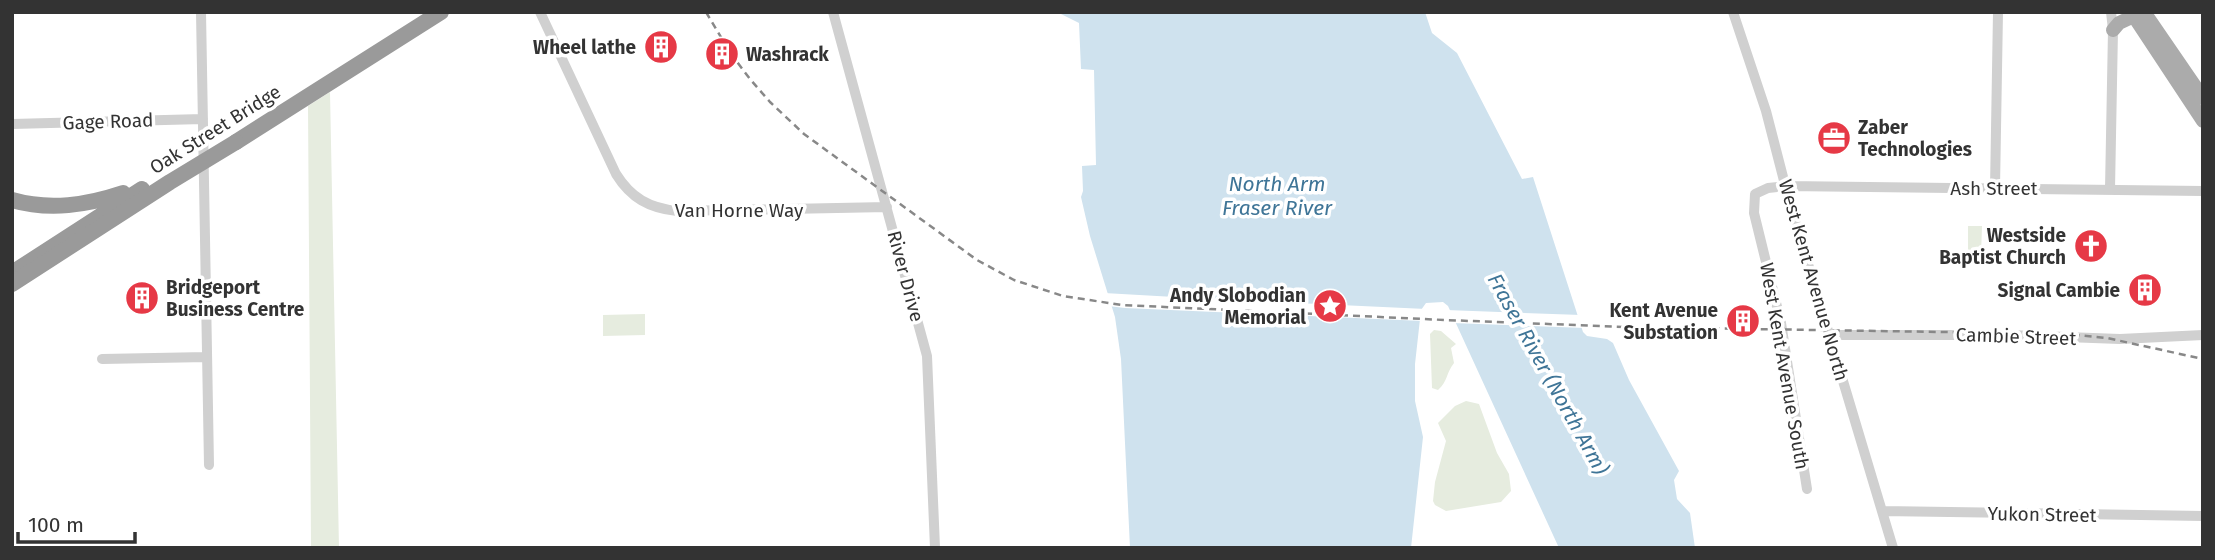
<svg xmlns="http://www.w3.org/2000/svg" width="2215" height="560" font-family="'Fira Sans',sans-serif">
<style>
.green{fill:#e6ecdf}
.water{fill:#cfe2ee}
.pier{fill:#fff}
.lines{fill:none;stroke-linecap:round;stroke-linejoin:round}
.minor{stroke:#d0d0d0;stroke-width:10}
.major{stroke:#ababab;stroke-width:14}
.highway{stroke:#9a9a9a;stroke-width:16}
.rail{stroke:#888;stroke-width:2.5;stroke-dasharray:7 5;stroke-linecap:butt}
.highway-bridge{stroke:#9a9a9a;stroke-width:16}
.labels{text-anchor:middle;stroke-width:7;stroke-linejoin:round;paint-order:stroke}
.poi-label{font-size:19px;font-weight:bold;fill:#333;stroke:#fff;text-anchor:end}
.street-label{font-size:19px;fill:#333;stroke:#fff}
.water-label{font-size:21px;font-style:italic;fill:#3f7597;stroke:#fff}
</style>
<rect width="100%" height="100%" fill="#fff"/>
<path class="green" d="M330,92L339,548H311L308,106Z
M1968,226H1982L1981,255L1968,254Z
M645,314V335L603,336V315Z
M1434,330L1441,331L1456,344L1451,348L1454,363C1446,373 1448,381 1438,390L1432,388L1430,334Z
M1466,401L1479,404L1497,453L1509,474L1511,491L1501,502L1446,511L1435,505L1433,501L1435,482L1446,441L1438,423L1455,406Z"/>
<path class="water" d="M1057,12H1425L1432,33L1457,53L1522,179L1533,177L1583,332L1587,336L1607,339L1613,343L1629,380L1679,471L1674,480L1677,499L1690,513L1695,548H1559L1448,306L1443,302L1426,303L1421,310L1415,364V401L1423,437L1411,548H1130L1121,359L1115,317L1090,236L1081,197L1083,191L1082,166L1096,165L1094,70L1081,69L1079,23Z"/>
<path class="pier" d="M1104,293L1210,299L1426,309L1423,321L1125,308L1108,306Z
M1446,310L1581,315L1585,328L1452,323Z"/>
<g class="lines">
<path class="minor" d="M201,12L209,465
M540,12L616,174C631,198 649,208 677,211L887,207
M833,12L927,356L935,548
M1733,12L1766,111L1790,204L1893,548
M12,124L203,119
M1995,188L1998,12
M2110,189L2113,30L2111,12
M1828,335H2008L2120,339L2203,335
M102,359L207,357
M1807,489L1781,323L1754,213L1755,194L1768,188L1786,186L2203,191
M1882,511L2203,516"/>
<path class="major" d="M2131,12L2203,121
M2144,12L2203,98
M2113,30L2119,23L2134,16"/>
<path class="highway" d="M236,142L441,12
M12,200C50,211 87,205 123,193
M12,273L142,189"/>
<path class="rail" d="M706,12L731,54L750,79L770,102L804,134L977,260L1014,280L1063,296L1122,305L1445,320L1626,327L2068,334L2107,338L2203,359"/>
<path class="highway-bridge" d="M12,284L170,182L236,142"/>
</g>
<defs>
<g id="building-disc" transform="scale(1.75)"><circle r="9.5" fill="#e63946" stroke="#fff"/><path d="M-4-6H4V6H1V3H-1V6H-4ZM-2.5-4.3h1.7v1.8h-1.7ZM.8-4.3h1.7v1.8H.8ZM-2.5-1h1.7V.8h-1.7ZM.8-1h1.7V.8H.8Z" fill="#fff"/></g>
<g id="office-disc" transform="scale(1.75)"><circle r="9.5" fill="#e63946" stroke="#fff"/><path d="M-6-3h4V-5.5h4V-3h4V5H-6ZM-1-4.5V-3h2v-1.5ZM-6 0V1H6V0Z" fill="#fff"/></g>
<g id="church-disc" transform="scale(1.75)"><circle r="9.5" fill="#e63946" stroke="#fff"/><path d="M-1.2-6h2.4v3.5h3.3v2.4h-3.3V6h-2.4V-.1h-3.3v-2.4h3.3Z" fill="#fff"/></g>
<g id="sight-disc" transform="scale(1.75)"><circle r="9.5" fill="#e63946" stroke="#fff"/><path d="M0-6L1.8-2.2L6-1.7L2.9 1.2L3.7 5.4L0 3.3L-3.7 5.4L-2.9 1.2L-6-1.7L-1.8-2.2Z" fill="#fff"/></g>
</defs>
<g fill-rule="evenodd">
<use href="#building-disc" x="661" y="47"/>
<use href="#building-disc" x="722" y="54"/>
<use href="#office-disc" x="1834" y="138"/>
<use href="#church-disc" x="2091" y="246"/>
<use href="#building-disc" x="2145" y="290"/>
<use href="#building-disc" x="142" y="298"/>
<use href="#sight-disc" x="1330" y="306"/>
<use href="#building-disc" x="1743" y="321"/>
</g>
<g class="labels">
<g class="poi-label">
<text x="636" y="54">Wheel lathe</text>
<text x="746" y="61" text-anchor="start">Washrack</text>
<text x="1858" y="134" text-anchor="start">Zaber<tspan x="1858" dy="22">Technologies</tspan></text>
<text x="2066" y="242">Westside<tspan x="2066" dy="22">Baptist Church</tspan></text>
<text x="166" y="294" text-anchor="start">Bridgeport<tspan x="166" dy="22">Business Centre</tspan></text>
<text x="2120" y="297">Signal Cambie</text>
<text x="1306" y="302">Andy Slobodian<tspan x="1306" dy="22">Memorial</tspan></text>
<text x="1718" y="317">Kent Avenue<tspan x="1718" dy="22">Substation</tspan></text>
</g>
<g class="street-label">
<text transform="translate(108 121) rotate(-2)" y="7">Gage Road</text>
<text transform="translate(215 129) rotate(-32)" y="7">Oak Street Bridge</text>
<text x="1994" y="195">Ash Street</text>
<text x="739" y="217">Van Horne Way</text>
<text transform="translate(906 276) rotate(75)" y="7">River Drive</text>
<text transform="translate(1814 280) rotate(74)" y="7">West Kent Avenue North</text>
<text transform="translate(2016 336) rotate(2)" y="7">Cambie Street</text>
<text transform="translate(1785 366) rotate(80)" y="7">West Kent Avenue South</text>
<text transform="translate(2042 514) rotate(1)" y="7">Yukon Street</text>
</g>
<g class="water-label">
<text x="1277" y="191">North Arm<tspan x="1277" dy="24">Fraser River</tspan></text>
<text transform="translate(1548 374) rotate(61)" y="7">Fraser River (North Arm)</text>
</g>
</g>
<rect width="2215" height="560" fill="none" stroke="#333333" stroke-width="28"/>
<path d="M18 532v10h117v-10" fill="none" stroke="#333333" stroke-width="3.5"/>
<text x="28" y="532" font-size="21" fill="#333333" stroke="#ffffff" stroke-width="5" paint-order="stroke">100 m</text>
</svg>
